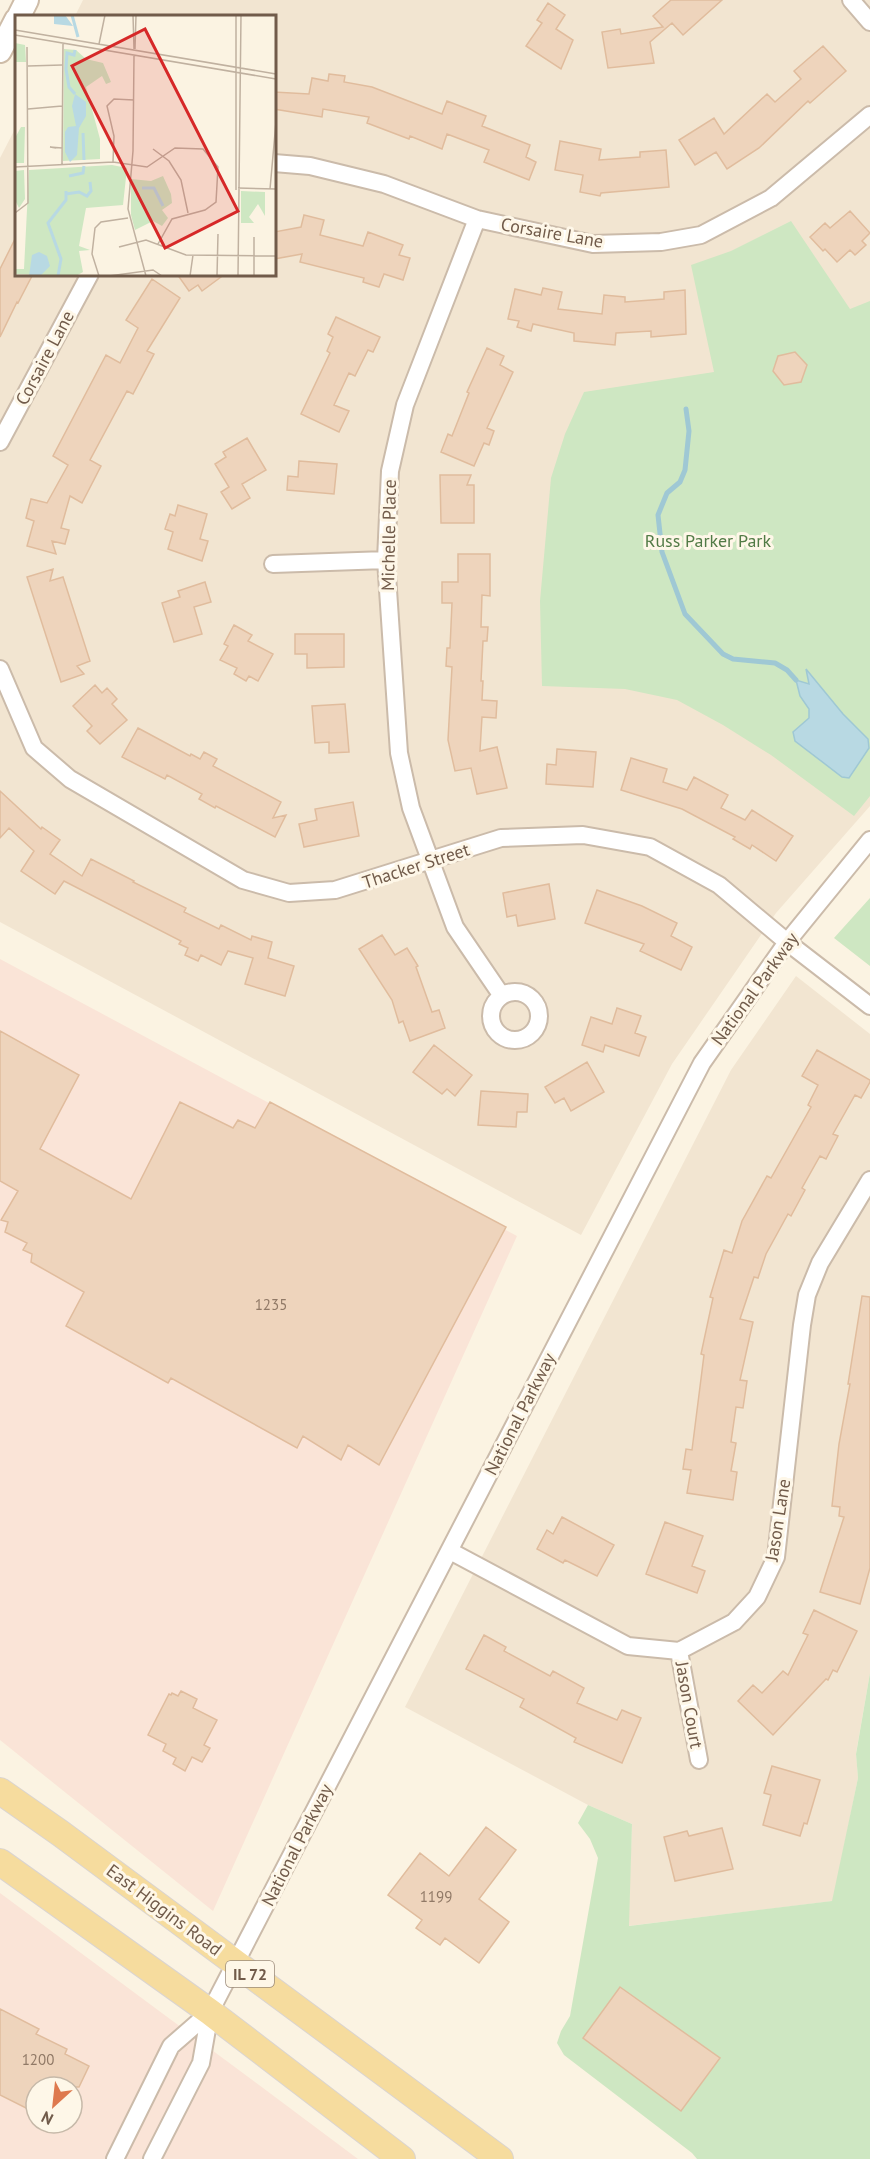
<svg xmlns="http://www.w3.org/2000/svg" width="870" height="2159" font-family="'PT Sans',sans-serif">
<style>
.residential{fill:#f2e5d1}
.commercial{fill:#fae4d7;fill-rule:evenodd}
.green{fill:#cee7c2}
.water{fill:#b8d9e3;stroke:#9fc8d4;stroke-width:1.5}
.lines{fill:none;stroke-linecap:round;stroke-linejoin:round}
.stream{stroke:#9fc8d4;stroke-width:5}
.building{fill:#eed4bc;stroke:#e0bc9d;stroke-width:1.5}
.street-casing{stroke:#cbbbaa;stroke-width:20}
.secondary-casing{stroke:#cebca8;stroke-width:26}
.primary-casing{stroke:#dad4d0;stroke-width:28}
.street{stroke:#fff;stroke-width:16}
.secondary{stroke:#fff;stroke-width:22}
.primary{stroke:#f6dc9e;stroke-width:26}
.labels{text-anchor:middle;stroke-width:6;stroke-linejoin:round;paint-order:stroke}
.number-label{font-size:15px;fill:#907966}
.shield{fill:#fef7e8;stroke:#9b8a79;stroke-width:1.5}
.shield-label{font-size:16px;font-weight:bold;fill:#715b4a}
.street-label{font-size:18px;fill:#715b4a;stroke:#fef7e8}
.park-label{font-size:18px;fill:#527b46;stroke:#fef7e8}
.inset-river{fill:none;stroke:#b8d9e3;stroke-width:3}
.inset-road{fill:none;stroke:#c0b1a0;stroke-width:1.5}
.view{fill:#d62828;fill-opacity:0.15;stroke:#d62828;stroke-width:3}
.inset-edge{fill:none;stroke:#715b4a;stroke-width:3}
</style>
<rect width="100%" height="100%" fill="#fbf3e2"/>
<path class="residential" d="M83,0H870V806L776,913L672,1064L581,1235L0,922V158L16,127V274H274V16H75Z
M796,976L870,1034V1673L856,1753L858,1778L833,1901L628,1926L632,1824L588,1805L405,1707L731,1070Z"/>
<path class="commercial" d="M0,959L517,1236L213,1911L0,1740Z
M0,1893L255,2082L358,2159H0ZM36,2087H72V2123H36Z"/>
<path class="green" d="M791,221L850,309L870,301V796L854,816L771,755L723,725L677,700L625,689L542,686L540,601L551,478L565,434L584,392L714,372L691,265L731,251Z
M870,898V966L834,938Z
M870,1673V2159H697L692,2153L564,2055L557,2043L561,2031L570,2016L598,1858L590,1839L578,1823L588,1805L632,1824L629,1926L832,1901L858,1778L856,1754Z"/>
<path class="water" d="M806,669L843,714L868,739L869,748L849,778L842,777L795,741L793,732L809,718V709L800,696L796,680L809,684Z"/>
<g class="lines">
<path class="stream" d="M686,409L689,431L685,470L680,482L667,493L658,515L662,552L685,614L723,654L733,659L775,663L787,670L796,680"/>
</g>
<path class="building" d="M671,0H722L683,35L672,23L650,42L654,63L608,68L602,32L620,29L621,34L663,27L653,16Z
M548,3L565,15L556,29L573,40L561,69L526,46L542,23L537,20Z
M823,46L846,71L810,103L808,101L759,148L727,169L716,152L695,165L679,140L714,118L724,134L767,94L775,102L801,79L794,71Z
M329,74L345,76L344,82L372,87L442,114L447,101L486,116L482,126L530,145L526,157L536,162L529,180L484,162L489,150L447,134L442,149L410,136L409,139L367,123L369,117L323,109L322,117L274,109V92L309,94L312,78L328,81Z
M560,141L601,149L599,160L640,157V152L666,150L669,187L601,193L600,196L580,192L583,175L555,170Z
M850,211L870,233L862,241L866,245L855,255L850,250L837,262L825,249L823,251L810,237L825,223L830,228Z
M304,215L324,220L320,235L363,246L368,232L403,245L399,255L410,258L403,280L384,274L379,287L363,282L364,278L300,262L302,254L274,259V232L301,227Z
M16,237V274H33L18,303L17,302L0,337V269Z
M177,274H225L202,291L198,285L189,291Z
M152,279L180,298L147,351L154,354L133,394L127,391L90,460L101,466L82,503L70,496L61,528L69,530L65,544L52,541L56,554L27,546L34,521L26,518L31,499L47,503L68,465L53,456L106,355L120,363L138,328L126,320Z
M543,288L562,292L558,309L602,314L604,295L625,297V302L664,299V292L685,290L686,334L651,337V331L616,333L615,345L574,341V333L533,324L531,331L517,327L519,321L508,319L515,289L541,295Z
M336,317L380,337L373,352L368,350L355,376L349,373L334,405L349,411L339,432L301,414L330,353L327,351L333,337L328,334Z
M487,348L504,356L500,365L513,372L487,428L494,431L489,445L484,443L474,466L441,452L448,434L452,436L469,393L467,392Z
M795,352L807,365L801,382L784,385L773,371L778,356Z
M247,438L266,470L242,484L250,498L232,509L221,492L229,487L215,464L226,457L223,452Z
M299,461L337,464L334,494L287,490L288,476L298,477Z
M440,475H471L467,485H474V523H441Z
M178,505L207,514L200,539L208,541L202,561L168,549L173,532L165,529L170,514L175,516Z
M458,554H490V596L482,595L481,627H488L487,641H483L481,681H483L482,700L497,701L496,718L482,717L480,751L497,747L507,788L477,794L471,768L455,771L448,740L452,667L446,666L447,648H450L452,603H442V582H458Z
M53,569L50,581L63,577L90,661L77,666L84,674L61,682L27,577Z
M205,582L211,602L194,607L202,634L174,642L162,603L180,597L178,591Z
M234,625L252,635L248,641L273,654L258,681L249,676L246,681L234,674L237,668L220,660L228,646L224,644Z
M295,634H344V667L307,668V654H295Z
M95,685L102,693L107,688L117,699L112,704L127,720L100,744L87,731L92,726L73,706Z
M345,704L349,752L329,753V742L315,743L312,706Z
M138,728L190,756L191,754L200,759L204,752L217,759L213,766L281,802L273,818L286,815L275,837L216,806L215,808L199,799L202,794L167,775L165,779L122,757Z
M557,749L596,752L593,787L546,784L547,764L556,765Z
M631,758L667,769L663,782L687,790L694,777L728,795L721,808L745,820L752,810L793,836L776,861L752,845L750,849L733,839L735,837L682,809L621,790Z
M0,791L41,829L42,827L60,840L50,854L82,876L91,859L134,881L133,882L186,908L184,912L219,929L221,925L251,940L252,936L272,942L268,958L294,966L285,996L245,984L253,958L228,951L221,965L201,955L198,961L185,955L188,948L179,944L181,941L64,881L55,894L21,871L34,851L9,828L0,838Z
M353,802L359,836L304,847L299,824L317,820L315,809Z
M549,884L555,919L518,926L516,915L507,917L503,893Z
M597,890L642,906L677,923L671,936L692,947L681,970L640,951L644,944L585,923Z
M382,935L395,955L407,948L418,966L416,967L432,1012L439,1010L445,1028L410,1041L403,1021L399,1023L392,1000L359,949Z
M617,1008L641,1016L635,1033L646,1037L639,1056L605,1045L603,1052L582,1045L591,1017L612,1024Z
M0,1031L79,1075L40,1149L131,1199L180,1102L233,1128L238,1120L255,1128L270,1102L506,1227L379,1465L348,1445L341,1460L303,1436L297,1448L171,1378L168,1383L66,1326L84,1292L31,1262L32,1254L23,1250L27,1243L5,1232L8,1222L1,1220L18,1191L0,1181Z
M434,1045L472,1075L455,1096L447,1089L442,1094L413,1072Z
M817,1050L870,1080V1082L861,1098L855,1095L833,1134L838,1136L826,1159L820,1156L802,1188L805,1190L791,1216L788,1214L766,1254L758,1278L754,1277L740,1319L753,1322L740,1380L747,1381L743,1408L736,1407L731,1442L736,1443L731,1471L737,1472L733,1500L687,1493L691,1470L683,1469L686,1449L692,1450L704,1355L701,1354L713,1298L710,1297L724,1250L732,1253L742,1221L767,1176L771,1178L811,1107L808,1105L818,1085L802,1076Z
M587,1062L604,1092L571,1111L564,1098L555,1103L545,1087Z
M481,1091L528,1094L527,1112H517L516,1127L478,1125Z
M862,1296L870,1297V1568L860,1604L820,1592L844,1517L839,1516L840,1507L832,1506L839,1444L850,1384H848Z
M562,1517L614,1545L597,1576L565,1560L563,1563L537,1549L547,1530L553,1534Z
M665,1522L703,1536L692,1566L705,1571L697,1593L646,1574Z
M814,1610L857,1631L837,1672L833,1670L828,1680L826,1679L773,1735L738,1701L753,1685L762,1693L783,1671L788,1675L808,1635L803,1633Z
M484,1635L506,1647L504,1651L550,1676L553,1671L584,1688L577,1703L617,1720L622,1710L641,1718L622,1763L574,1742L576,1738L520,1707L524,1699L466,1669Z
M181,1691L197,1699L193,1708L217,1720L204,1745L210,1748L202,1762L192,1757L185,1771L173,1764L176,1758L163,1751L166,1744L148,1735L169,1694L171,1695L172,1693L178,1696Z
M772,1766L820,1780L807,1824L804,1823L800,1836L763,1825L771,1795L764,1793Z
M486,1827L516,1850L479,1899L509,1922L479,1963L445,1938L440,1945L416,1928L422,1920L388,1895L420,1853L449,1876Z
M722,1828L733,1869L675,1881L664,1837L687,1831L689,1836Z
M620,1987L720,2058L681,2111L583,2038Z
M0,2009L39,2029L36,2034L67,2049L65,2054L89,2066L79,2087H36V2113L0,2095Z"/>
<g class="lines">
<g class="street-casing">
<path id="street" d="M851,0L870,22
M274,163L310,166L384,184L477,219L593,244L661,242L701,235L771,198L870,115
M477,219L405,405L390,471L386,560L399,753L411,808L455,927L502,996
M0,442L90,274
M273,564L386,560
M0,669L34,748L70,779L243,880L289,893L335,890L501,838L583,835L650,847L719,885L787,942L870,1006
M491 1016a24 24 0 1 1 48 0a24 24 0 1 1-48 0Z
M450,1551L628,1646L679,1651L734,1622L757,1597L776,1557L802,1325L807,1295L820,1263L870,1180
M679,1651L699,1760
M115,2159L171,2046L210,2012
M152,2159L201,2063L210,2012L702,1063L787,942L870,840"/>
</g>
<g class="secondary-casing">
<path id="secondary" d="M19,16L27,0
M0,51L16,20"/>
</g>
<g class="primary-casing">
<path id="primary" d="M0,1791L60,1833L500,2159
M0,1862L210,2012L402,2159"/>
</g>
<use href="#street" class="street"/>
<use href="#secondary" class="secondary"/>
<use href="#primary" class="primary"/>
</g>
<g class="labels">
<g class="number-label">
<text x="271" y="1310">1235</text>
<text x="436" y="1902">1199</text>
<text x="38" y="2065">1200</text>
</g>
<rect class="shield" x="226" y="1961" width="48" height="26" rx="4.5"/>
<g class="shield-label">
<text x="250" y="1980">IL 72</text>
</g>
<g class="street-label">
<text transform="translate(552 233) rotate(10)" y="6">Corsaire Lane</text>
<text transform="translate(45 358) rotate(-62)" y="6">Corsaire Lane</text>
<text transform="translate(389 535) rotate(-89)" y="6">Michelle Place</text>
<text transform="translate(416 866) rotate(-18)" y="6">Thacker Street</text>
<text transform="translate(755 989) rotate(-54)" y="6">National Parkway</text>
<text transform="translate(520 1414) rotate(-63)" y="6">National Parkway</text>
<text transform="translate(778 1520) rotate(-81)" y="6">Jason Lane</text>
<text transform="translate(689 1705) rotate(80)" y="6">Jason Court</text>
<text transform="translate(297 1845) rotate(-63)" y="6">National Parkway</text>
<text transform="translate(164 1910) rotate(37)" y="6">East Higgins Road</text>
</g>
<g class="park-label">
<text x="708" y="547">Russ Parker Park</text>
</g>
</g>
<g transform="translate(15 15)">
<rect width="261" height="261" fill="#fbf3e2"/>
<path d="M0,28L10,30L11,47H0ZM49,34L61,35L71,44L88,48L96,67L91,69L87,61L71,72L85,124V144L48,146ZM6,112H10L9,148H0V123ZM97,150L112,153L108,190L71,193L64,231L75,235L64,236L68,257L61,261L0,259V254H9L14,155ZM9,155L10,184L4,193L0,185V156ZM148,161L156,179L157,188L147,195L153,203L147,211L138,206L120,215L116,200V164L136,166ZM226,176L250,177V201L243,189L234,202L239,208H226Z" fill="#cee7c2"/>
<path d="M39,0H50L58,11L39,9ZM60,79L71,87V101L64,113L62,140L55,147L50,137V117L53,112L61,111L57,91ZM24,237L32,241L35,251L25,261H14L17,240Z" fill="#b8d9e3"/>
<path class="inset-river" d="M57,0L63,22M60,35L59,40L52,38L51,54L54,72L60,79M68,118L69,145M54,161L68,158L69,151M127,173H139L148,191M51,179L64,177L72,181L76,176L75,167M43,261L46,244L33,208L51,185V176"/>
<path class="inset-road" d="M118,0L119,34M0,15L261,59M0,20L261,64M84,29L90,0M120,34L121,0M119,41L118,136L113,194L131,261M13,51L47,50M13,94L47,91M41,133L35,132L47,133M138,134L154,146L166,165L173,198M98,147L99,121L92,91L99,84L119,85M47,149L48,29M0,152L98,147L132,152L160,133L188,134L203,152L201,187L190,195L157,204L143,229M223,173L261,174M255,174L261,107M221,175V0M0,198L13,188L12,32M104,232L131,225L171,240L261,241M239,260V222M84,261L77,239L80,213L86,207L113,203M94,261L138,255L147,261M175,261L178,240M202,261L203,219M223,261L226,0"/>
<path class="view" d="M130,14L223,196L150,233L57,51Z"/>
<rect width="261" height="261" class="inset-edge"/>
</g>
<g transform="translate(54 2105) rotate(207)"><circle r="28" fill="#fef7e8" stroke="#c6b9a9" stroke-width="1.5"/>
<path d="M0-4.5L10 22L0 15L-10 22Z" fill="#de794e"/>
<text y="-9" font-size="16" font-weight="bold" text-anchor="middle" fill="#715b4a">N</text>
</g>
</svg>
